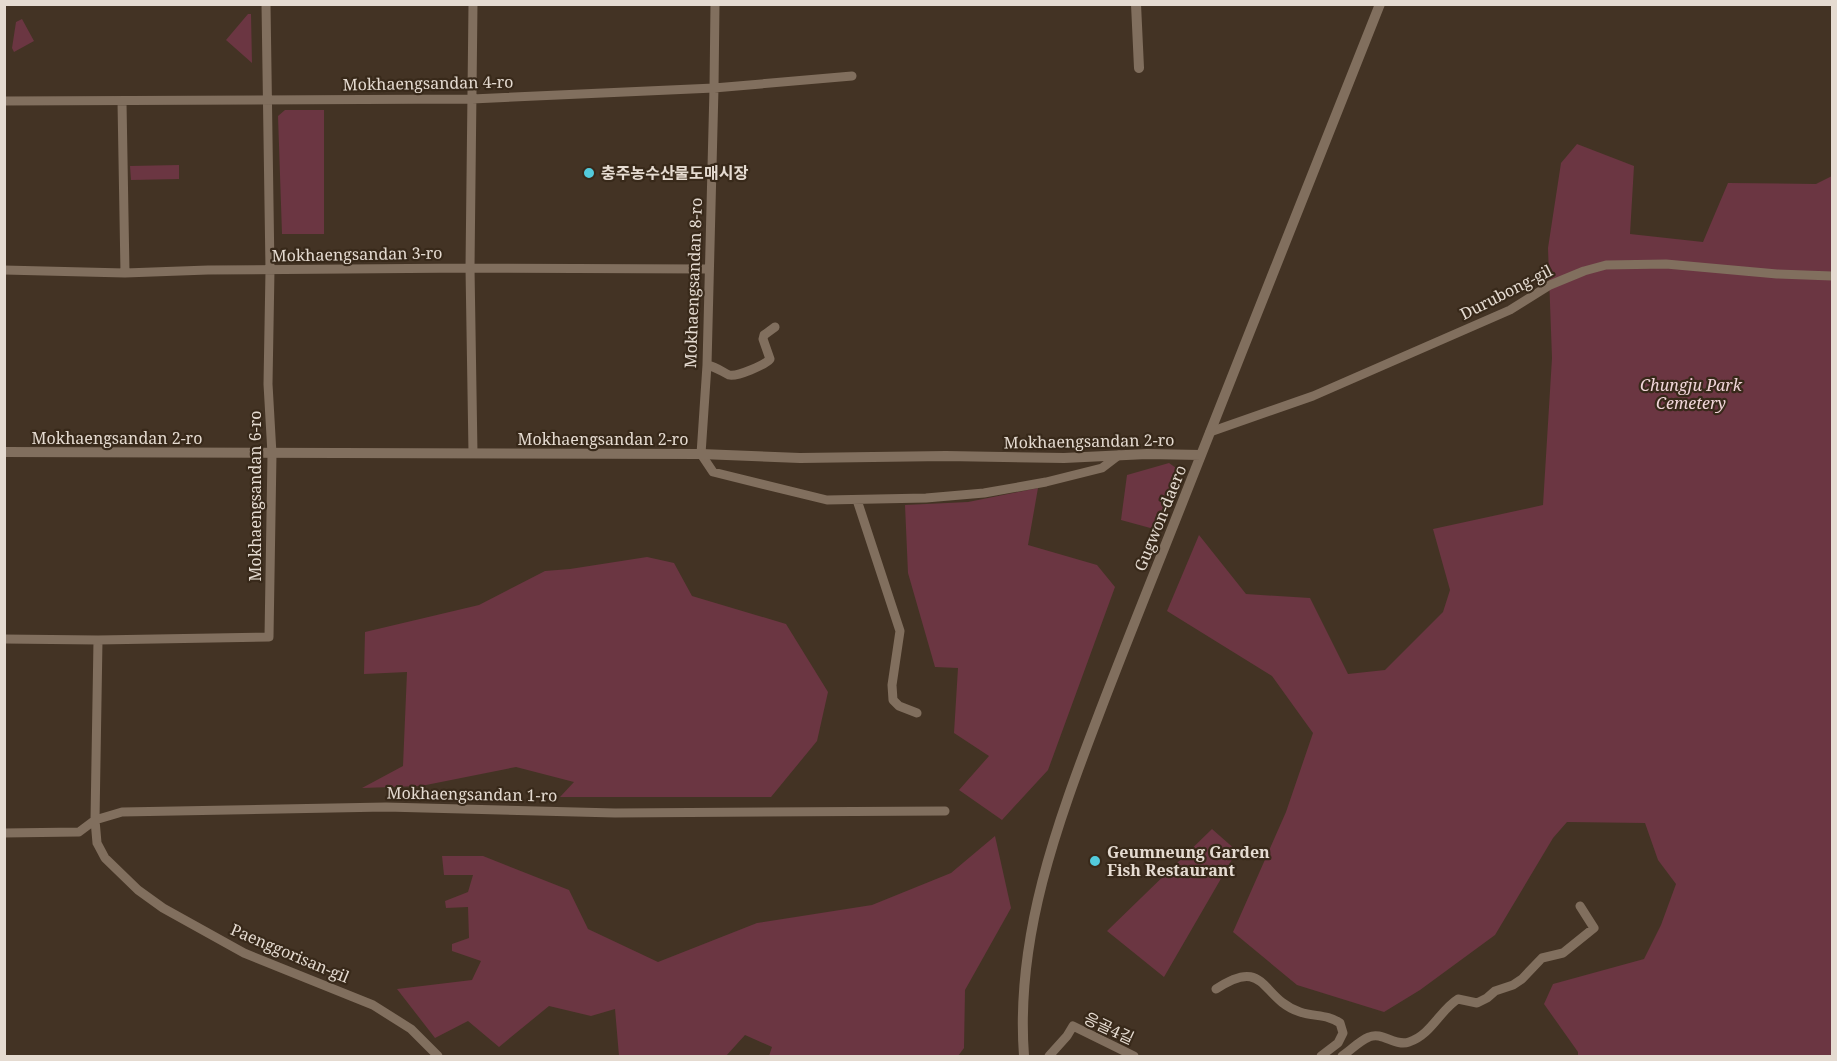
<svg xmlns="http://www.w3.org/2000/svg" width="1837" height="1061" font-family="'Noto Serif','Noto Sans KR',serif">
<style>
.green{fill:#6b3642}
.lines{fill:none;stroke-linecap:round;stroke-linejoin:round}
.minor{stroke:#816f5e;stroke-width:9}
.tertiary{stroke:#816f5e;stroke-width:10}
.poi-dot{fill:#53cbdc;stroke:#38291a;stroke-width:2}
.labels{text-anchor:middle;stroke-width:4.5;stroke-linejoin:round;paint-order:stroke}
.street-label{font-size:16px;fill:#e5dbd1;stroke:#38291a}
.poi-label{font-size:16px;font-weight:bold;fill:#e5dbd1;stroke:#38291a;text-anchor:start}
.park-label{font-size:16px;font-style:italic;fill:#f1d6da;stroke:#38291a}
</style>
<rect width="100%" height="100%" fill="#433324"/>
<path class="green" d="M248,14H251L252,63L226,40Z
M22,19L34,41L14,52L12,48L16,22Z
M285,110H324V234H282L278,116Z
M1577,144L1634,166L1630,234L1703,242L1728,183L1816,184L1832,176V1056H1578V1052L1544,1004L1553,984L1644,959L1661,925L1676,884L1658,860L1645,823L1567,822L1553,838L1495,935L1420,990L1384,1012L1297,985L1233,932L1286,812L1313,733L1272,676L1167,611L1199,535L1246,594L1310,598L1348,674L1385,670L1443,612L1450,590L1433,529L1543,505L1552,358L1548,248L1561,163Z
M179,165V179L131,180L130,166Z
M1169,463L1179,470L1154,529L1121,520L1127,475Z
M1038,488L1028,545L1097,565L1115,587L1048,770L1002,820L959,790L989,756L954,733L958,668L935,667L908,573L905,505L968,502Z
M647,557L674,563L692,596L786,624L828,692L817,741L771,797H560L574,782L516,767L421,786L362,788L403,766L407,672L364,674L365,632L479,605L545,571L570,569Z
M1212,829L1237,851L1164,977L1107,931Z
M995,836L1011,908L965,990L964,1048L958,1056H769L772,1047L745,1035L726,1056H619L615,1009L591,1016L549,1006L499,1047L468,1021L435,1038L397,989L472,980L481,961L452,951V944L469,938L468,907L446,908L445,901L468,892L473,875H444L442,856H483L569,890L588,929L658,962L757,923L872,905L951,873Z"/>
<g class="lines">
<path class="minor" d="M266,4L270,270L268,384L272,454L269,637L98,640L95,820L97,843L105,858L138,890L163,908L244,953L373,1005L411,1029L438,1056
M473,4L470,268L473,453
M715,4L714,88L707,365L701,454L713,472L827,500L926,498L984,493L1046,482L1102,468L1119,455
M4,101L472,99L714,88L852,76
M122,102L125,273
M4,270L125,273L208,270L470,268L709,269
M707,365C716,367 721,371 729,375C737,377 765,365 770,359L763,339L764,335L775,327
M1210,432L1313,396L1510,310L1550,285L1584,271L1606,265L1666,264L1777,274L1832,276
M857,500L900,631L892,685L893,700L899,706L917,713
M4,639L98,640
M4,833L79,832L95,820L122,812L386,807L615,813L945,811
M1216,989C1267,955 1260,999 1300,1012C1315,1017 1327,1014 1340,1023L1343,1033L1338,1043L1321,1056
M1049,1056L1067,1036L1073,1026L1134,1056
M1342,1056C1350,1051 1359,1041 1369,1037C1382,1031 1395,1047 1409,1042C1431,1035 1440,1010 1458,999L1477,1003L1487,998L1495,991L1513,985L1522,979L1542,958L1563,953L1594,928L1580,906"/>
<path class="tertiary" d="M1136,4L1139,68
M4,452L701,454L800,458L946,456L1064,458L1147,454L1201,455
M1024,1056C1015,937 1057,824 1099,714C1123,651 1148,589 1173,526C1242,352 1310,178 1380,4"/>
</g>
<g class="poi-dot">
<circle cx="589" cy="173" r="6"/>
<circle cx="1095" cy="861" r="6"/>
</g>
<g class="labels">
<g class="street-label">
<text transform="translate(428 83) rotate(-1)" y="6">Mokhaengsandan 4-ro</text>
<text transform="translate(357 254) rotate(-1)" y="6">Mokhaengsandan 3-ro</text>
<text transform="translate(693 283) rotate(-88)" y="6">Mokhaengsandan 8-ro</text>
<text transform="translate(1506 292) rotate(-27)" y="6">Durubong-gil</text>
<text x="117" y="444">Mokhaengsandan 2-ro</text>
<text x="603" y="445">Mokhaengsandan 2-ro</text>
<text transform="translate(1089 441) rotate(-1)" y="6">Mokhaengsandan 2-ro</text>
<text transform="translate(255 496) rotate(-90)" y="6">Mokhaengsandan 6-ro</text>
<text transform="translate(1160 518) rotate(-68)" y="6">Gugwon-daero</text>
<text transform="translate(472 794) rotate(1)" y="6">Mokhaengsandan 1-ro</text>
<text transform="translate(290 953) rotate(23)" y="6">Paenggorisan-gil</text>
<text transform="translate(1109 1028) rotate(25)" y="6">응골4길</text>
</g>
<g class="poi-label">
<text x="601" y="179">충주농수산물도매시장</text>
<text x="1107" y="858">Geumneung Garden<tspan x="1107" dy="18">Fish Restaurant</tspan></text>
</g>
<g class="park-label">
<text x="1691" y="391">Chungju Park<tspan x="1691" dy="18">Cemetery</tspan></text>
</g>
</g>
<rect width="1837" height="1061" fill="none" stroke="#e5dbd1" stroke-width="12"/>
</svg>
